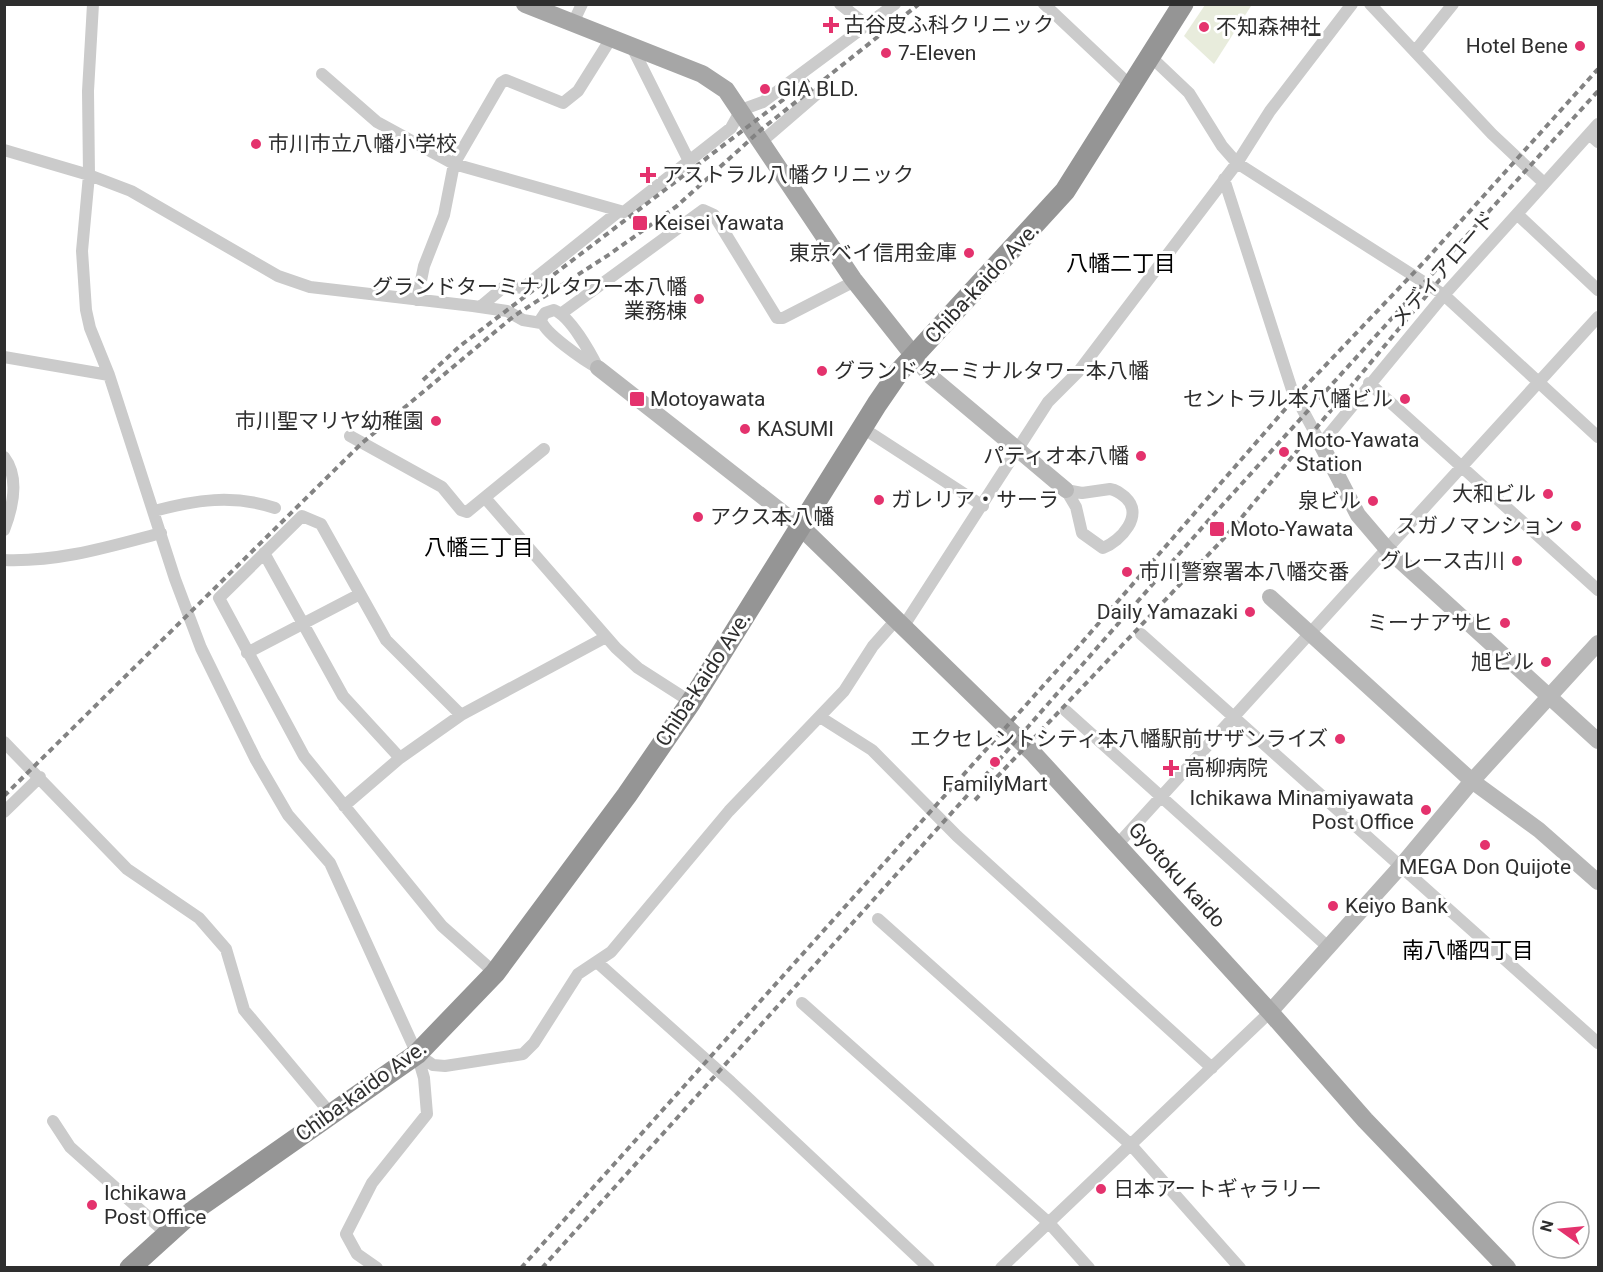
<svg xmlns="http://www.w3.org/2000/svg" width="1603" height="1272" font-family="Roboto,'Noto Sans JP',sans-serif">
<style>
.green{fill:#e8ecdc}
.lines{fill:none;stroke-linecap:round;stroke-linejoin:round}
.street{stroke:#cbcbcb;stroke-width:12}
.secondary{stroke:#b8b8b8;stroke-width:16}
.primary{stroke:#a6a6a6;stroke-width:18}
.highway{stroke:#959595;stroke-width:21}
.rail{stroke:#838383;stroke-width:4;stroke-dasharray:6 4.5;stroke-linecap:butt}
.poi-dot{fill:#e4326d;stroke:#fff;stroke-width:2}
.labels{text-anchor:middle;stroke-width:6;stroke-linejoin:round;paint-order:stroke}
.poi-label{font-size:21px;fill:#2e2e2e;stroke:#fff;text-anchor:start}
.street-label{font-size:21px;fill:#2e2e2e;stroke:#fff}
.neighbourhood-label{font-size:22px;fill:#000;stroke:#fff}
</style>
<rect width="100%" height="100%" fill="#fff"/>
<path class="green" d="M1205,5L1251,6L1214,64L1184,36Z"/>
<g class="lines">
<path class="street" d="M93,4L88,91L89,175L82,251L86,310L90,328L109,375L175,579L201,648L256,760L288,815L330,863L417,1054L424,1078L427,1114L372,1183L346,1234L357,1254L377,1268
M840,4L868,26
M1044,4L1131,86
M1370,4L1492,134L1544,183
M572,25L582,4
M633,49L689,161
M1416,50L1453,4
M1150,56L1189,93L1222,146L1237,163L1444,295L1598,437
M322,74L377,122L454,164L624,212L731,128L741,110L763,102L895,4
M1589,134L1598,142
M760,143L818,93
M4,150L89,175L131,191L278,276L310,287L473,306L507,311L523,320L541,323
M1224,179L1292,390L1321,444L1444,295L1598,124
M1517,214L1598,290
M417,300L424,266L444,215L454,164L501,83L506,80L563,103L578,91L610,40
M480,307L505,286L523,288L618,212
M554,310C570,316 590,352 598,368C585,361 542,332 541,319L545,313Z
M562,313L703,210L714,215L777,318H783L855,281
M4,357L109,375
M1369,383L1598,590
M872,434L983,506
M350,436L442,487L461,510L467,512L544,449
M4,457C20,478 13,507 4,530
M1110,489C1117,490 1120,493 1126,498C1144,515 1121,541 1103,548L1082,533L1076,507L1066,490L1082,493Z
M486,499L616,648L638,668L691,702
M154,511C195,500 233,494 275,508
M264,553L343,696L400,758
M4,560C59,562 108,547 161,533
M903,627L1048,402L1079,371L1237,163L1270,111L1352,4
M1141,634L1598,1043
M247,653L360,594
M1066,711L1327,946
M461,715L386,640L321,524L302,516L219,598L304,756L442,926L495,973
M820,717L872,750L957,836L1212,1068
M4,742L127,869L199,918L226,949L244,1010L331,1114
M344,806L400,758L461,715L606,637
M4,812L40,777
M1118,844L1598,317
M878,919L1131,1145L1240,1268
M598,963L731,1082L929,1268
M802,1003L1049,1223L1089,1268
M417,1054L433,1065L445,1066L523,1054L534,1043L578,974L611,952L729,811L844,691L873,646L896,620
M53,1121L70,1147L166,1233
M1001,1268L1270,1012"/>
<path class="secondary" d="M914,356L929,375L1066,490
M598,368L800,526
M1321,444L1358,515L1387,549L1598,741
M1270,597L1472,781L1539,830L1598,882
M1270,1012L1401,866L1472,781L1598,643"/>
<path class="primary" d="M525,4L702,74L726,90L853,279L914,356
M800,526L1032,752L1270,1012L1365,1120L1507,1268"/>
<path class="highway" d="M130,1268L193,1211L417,1054L495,973L627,795L691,702L877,404L899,372L1065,191L1183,4"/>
<path class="rail" d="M423,380L460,346L809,80
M4,796L362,443L514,316L610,254L677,206L763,128L919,4
M975,800L1227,535L1442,277
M521,1268L1078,647L1301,391L1424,262L1598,69
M542,1268L992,768L1207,522L1598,91"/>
</g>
<g class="poi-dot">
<path d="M828 16h6v6h6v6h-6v6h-6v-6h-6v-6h6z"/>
<circle cx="1204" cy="27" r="6"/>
<circle cx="1580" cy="46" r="6"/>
<circle cx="886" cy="53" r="6"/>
<circle cx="765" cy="89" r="6"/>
<circle cx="256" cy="144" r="6"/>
<path d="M645 166h6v6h6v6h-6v6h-6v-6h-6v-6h6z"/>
<rect x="632" y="215" width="16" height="16" rx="3"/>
<circle cx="969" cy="253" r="6"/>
<circle cx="699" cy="299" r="6"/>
<circle cx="822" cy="371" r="6"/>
<rect x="629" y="391" width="16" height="16" rx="3"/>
<circle cx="1405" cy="399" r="6"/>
<circle cx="436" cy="421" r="6"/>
<circle cx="745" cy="429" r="6"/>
<circle cx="1284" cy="452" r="6"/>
<circle cx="1141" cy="456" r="6"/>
<circle cx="1548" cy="494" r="6"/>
<circle cx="879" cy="500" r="6"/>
<circle cx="1373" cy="501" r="6"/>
<circle cx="698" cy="517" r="6"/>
<circle cx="1576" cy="526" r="6"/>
<rect x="1209" y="521" width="16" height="16" rx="3"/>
<circle cx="1517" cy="561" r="6"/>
<circle cx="1127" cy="572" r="6"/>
<circle cx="1250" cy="612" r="6"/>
<circle cx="1505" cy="623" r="6"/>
<circle cx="1546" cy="662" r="6"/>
<circle cx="1340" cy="739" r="6"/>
<circle cx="995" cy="762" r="6"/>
<path d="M1168 759h6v6h6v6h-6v6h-6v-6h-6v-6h6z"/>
<circle cx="1426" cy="810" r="6"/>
<circle cx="1485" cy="845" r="6"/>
<circle cx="1333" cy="906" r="6"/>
<circle cx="1101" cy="1189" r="6"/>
<circle cx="92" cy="1205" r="6"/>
</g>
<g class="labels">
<g class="poi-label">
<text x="844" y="32">古谷皮ふ科クリニック</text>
<text x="1216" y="34">不知森神社</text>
<text x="1568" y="53" text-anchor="end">Hotel Bene</text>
<text x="898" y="60">7-Eleven</text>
<text x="777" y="96">GIA BLD.</text>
<text x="268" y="151">市川市立八幡小学校</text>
<text x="662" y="182">アストラル八幡クリニック</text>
<text x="654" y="230">Keisei Yawata</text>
<text x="957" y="260" text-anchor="end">東京ベイ信用金庫</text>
<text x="687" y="294" text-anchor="end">グランドターミナルタワー本八幡<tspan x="687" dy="24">業務棟</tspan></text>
<text x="834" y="378">グランドターミナルタワー本八幡</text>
<text x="650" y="406">Motoyawata</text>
<text x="1393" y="406" text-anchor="end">セントラル本八幡ビル</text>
<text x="424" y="428" text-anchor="end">市川聖マリヤ幼稚園</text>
<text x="757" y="436">KASUMI</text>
<text x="1296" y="447">Moto-Yawata<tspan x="1296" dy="24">Station</tspan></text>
<text x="1129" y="463" text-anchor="end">パティオ本八幡</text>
<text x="1536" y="501" text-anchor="end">大和ビル</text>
<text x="891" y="507">ガレリア・サーラ</text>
<text x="1361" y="508" text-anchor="end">泉ビル</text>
<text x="710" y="524">アクス本八幡</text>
<text x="1564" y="533" text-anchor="end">スガノマンション</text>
<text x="1230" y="536">Moto-Yawata</text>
<text x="1505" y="568" text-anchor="end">グレース古川</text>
<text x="1139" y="579">市川警察署本八幡交番</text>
<text x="1238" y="619" text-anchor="end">Daily Yamazaki</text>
<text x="1493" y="630" text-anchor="end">ミーナアサヒ</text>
<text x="1534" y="669" text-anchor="end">旭ビル</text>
<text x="1328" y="746" text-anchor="end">エクセレントシティ本八幡駅前サザンライズ</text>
<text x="1184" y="775">高柳病院</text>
<text x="995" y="791" text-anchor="middle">FamilyMart</text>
<text x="1414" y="805" text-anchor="end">Ichikawa Minamiyawata<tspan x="1414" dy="24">Post Office</tspan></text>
<text x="1485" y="874" text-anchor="middle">MEGA Don Quijote</text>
<text x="1345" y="913">Keiyo Bank</text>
<text x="1113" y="1196">日本アートギャラリー</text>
<text x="104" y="1200">Ichikawa<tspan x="104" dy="24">Post Office</tspan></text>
</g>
<g class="street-label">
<text transform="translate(1443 269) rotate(-49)" y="7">メディアロード</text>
<text transform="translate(982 283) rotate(-47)" y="7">Chiba-kaido Ave.</text>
<text transform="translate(703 679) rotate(-57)" y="7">Chiba-kaido Ave.</text>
<text transform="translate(1177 875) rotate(48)" y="7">Gyotoku kaido</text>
<text transform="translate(361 1091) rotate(-36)" y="7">Chiba-kaido Ave.</text>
</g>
<g class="neighbourhood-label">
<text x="1121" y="271">八幡二丁目</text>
<text x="479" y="555">八幡三丁目</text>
<text x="1468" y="958">南八幡四丁目</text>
</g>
</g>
<rect width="1603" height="1272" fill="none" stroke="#2e2e2e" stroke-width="12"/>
<g transform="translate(1561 1230) rotate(285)"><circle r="28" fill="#ffffff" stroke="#ababab" stroke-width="1.5"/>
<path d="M0-4.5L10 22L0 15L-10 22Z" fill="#e4326d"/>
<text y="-9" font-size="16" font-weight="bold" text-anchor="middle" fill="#2e2e2e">N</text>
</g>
</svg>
